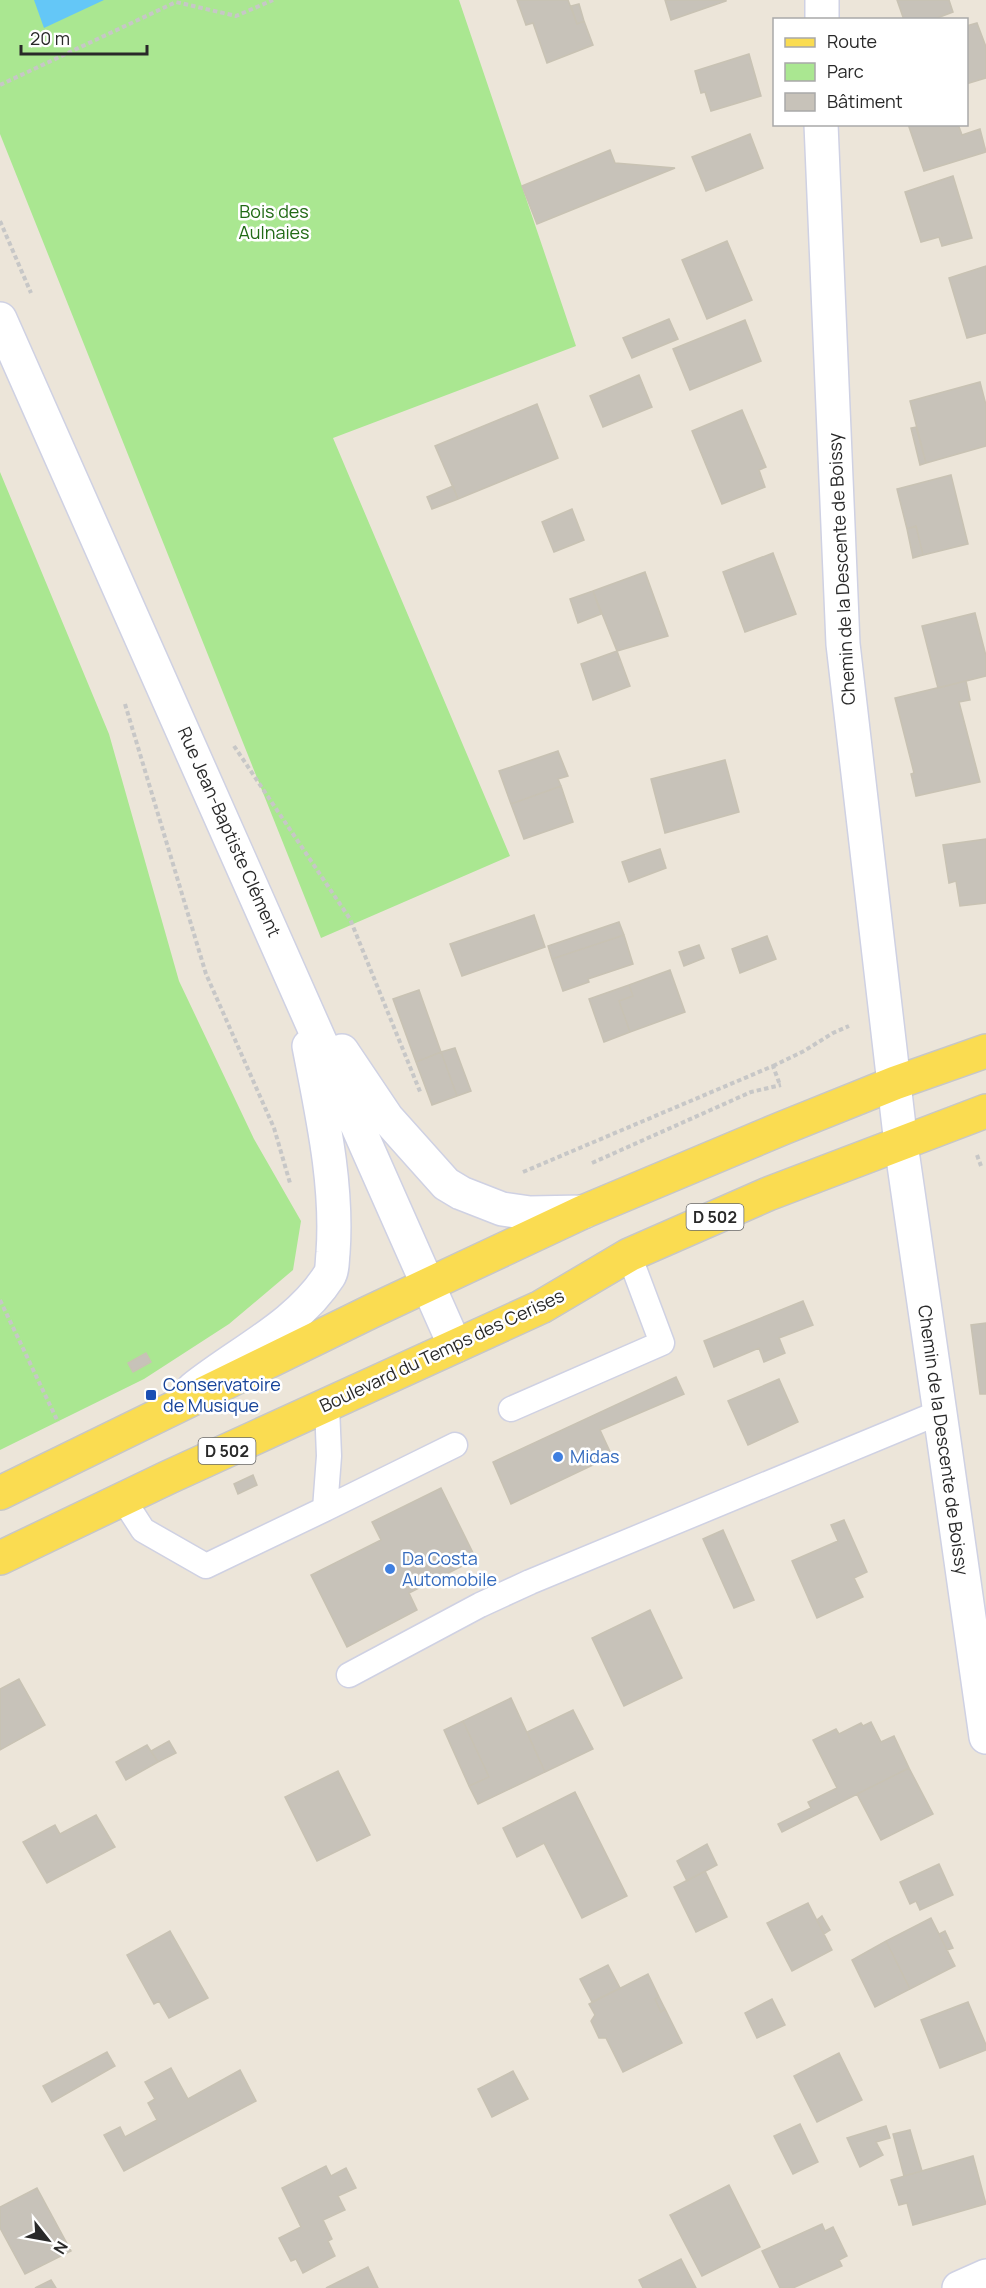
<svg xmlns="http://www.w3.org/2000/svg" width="986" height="2288" font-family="Manrope,sans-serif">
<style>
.green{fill:#aae791}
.water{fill:#64c7f7}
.building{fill:#c7c2b9;stroke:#c8c2b3;stroke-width:1.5}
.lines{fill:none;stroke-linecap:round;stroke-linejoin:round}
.service-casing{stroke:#cfd1e3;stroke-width:27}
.minor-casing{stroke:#cfd1e3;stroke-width:36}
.primary-casing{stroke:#c7c7c7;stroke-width:36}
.path{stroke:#c7c7c7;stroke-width:4;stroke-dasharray:4.5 3;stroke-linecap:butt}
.service{stroke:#fff;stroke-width:24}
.minor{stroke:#fff;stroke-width:33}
.primary{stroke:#fadc51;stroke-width:33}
.transit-dot{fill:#1a4fb4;stroke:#fff;stroke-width:2}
.shop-dot{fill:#3f7fe0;stroke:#fff;stroke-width:2}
.labels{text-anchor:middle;stroke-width:5;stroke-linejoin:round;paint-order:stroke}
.shield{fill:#fff;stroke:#696969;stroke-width:1.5}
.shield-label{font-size:16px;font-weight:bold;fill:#292929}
.park-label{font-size:18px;fill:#216a15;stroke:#fff}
.street-label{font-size:18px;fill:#292929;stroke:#fff}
.transit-label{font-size:18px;fill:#164399;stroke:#fff;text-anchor:start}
.shop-label{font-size:18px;fill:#366cbe;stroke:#fff;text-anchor:start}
</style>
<rect width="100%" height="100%" fill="#ece5d9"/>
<path class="green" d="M0,0H459L576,346L333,438L510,856L321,938L0,134Z
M0,472L109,734L179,981L254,1139L301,1221L293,1270L229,1324L144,1379L0,1450Z"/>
<path class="water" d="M34,0H104L44,28Z"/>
<path class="building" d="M517,0H568L577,24L584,21L593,45L547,63L533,23L526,25Z
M665,0H726V1L671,20Z
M897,0H949L953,12L932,20H904Z
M579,4L584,21L577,24L571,6Z
M977,23L986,47V78L966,84V26Z
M749,54L761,96L711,111L705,92L701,93L695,71Z
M908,124H958L962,135L980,129L986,152L924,171Z
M750,134L763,168L706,191L692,157Z
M610,150L615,163L675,168L537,224L522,186Z
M953,176L972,238L942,246L939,237L921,242L905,192Z
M727,241L752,300L707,319L682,260Z
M986,266V333L967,338L949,278Z
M669,319L678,339L632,358L623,338Z
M745,320L761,361L690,390L673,349Z
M639,375L652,407L603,427L590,396Z
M980,382L986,405V446L926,463L910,401Z
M537,404L558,458L458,499L435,446Z
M742,410L766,467L759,470L765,487L722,504L692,431Z
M916,427L926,463L920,465L911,428Z
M951,475L968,544L923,555L916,526L907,529L897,489Z
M453,486L458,499L432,509L427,497Z
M572,509L584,540L554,552L542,522Z
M916,526L923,555L913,558L907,529Z
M773,553L796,614L745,632L723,572Z
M645,572L668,636L617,651L593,591Z
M593,591L601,614L578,623L570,599Z
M975,613L986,656V676L938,688L922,626Z
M617,651L630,686L593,700L581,664Z
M966,681L970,700L959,702L980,782L916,796L911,774L914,773L895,698Z
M558,751L568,776L558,779L561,786L511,804L499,771Z
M725,760L739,812L665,833L651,779Z
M561,786L573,822L524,839L511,804Z
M986,839V903L960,906L956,881L949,883L943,845Z
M660,849L666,868L629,882L622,862Z
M534,915L545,947L462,976L450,944Z
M619,922L624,935L552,959L548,946Z
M624,935L633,964L588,979L589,982L563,991L552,959Z
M767,936L776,959L740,973L732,949Z
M699,945L704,958L684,966L679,952Z
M670,970L685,1012L630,1032L619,1001L633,996L629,985Z
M629,985L633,996L619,1001L630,1032L604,1042L589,999Z
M419,990L441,1052L416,1062L393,999Z
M455,1048L471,1091L457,1096L441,1052Z
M441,1052L457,1096L432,1105L416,1062Z
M803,1301L813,1325L779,1338L785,1353L764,1362L759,1348L714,1367L704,1341Z
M986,1323V1394H980L971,1325Z
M146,1353L151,1362L133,1372L128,1363Z
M676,1377L684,1394L600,1430L612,1456L511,1504L493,1462Z
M779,1379L798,1422L748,1445L728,1401Z
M253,1475L257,1485L238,1494L234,1484Z
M441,1488L476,1559L409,1593L417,1610L347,1647L311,1575L381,1540L372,1522Z
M844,1520L867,1572L854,1578L863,1597L817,1618L792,1561L838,1541L831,1525Z
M723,1530L754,1600L734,1608L703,1539Z
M650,1610L682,1678L624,1706L592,1638Z
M19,1679L45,1725L0,1750V1689Z
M511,1698L545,1772L478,1804L469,1786L489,1777L463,1721Z
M573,1710L593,1749L545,1772L527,1732Z
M463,1721L489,1777L469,1786L444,1730Z
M871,1722L881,1742L894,1736L909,1768L782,1832L778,1824L811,1808L808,1802L837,1788L813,1740L836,1729L839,1734L861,1723L863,1726Z
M169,1741L176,1753L158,1762L151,1751Z
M147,1745L158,1762L126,1780L116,1762Z
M909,1768L933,1814L881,1840L857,1794Z
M338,1771L370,1835L317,1861L285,1797Z
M575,1792L627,1896L582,1918L544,1843L517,1857L503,1828Z
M96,1815L115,1847L47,1883L23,1842L55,1825L60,1834Z
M707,1844L717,1865L687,1881L677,1861Z
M939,1864L953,1895L920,1910L916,1901L910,1904L900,1882Z
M705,1871L727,1917L696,1932L674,1887Z
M808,1903L832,1950L792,1971L767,1923Z
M822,1916L830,1930L824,1934L817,1920Z
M931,1918L955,1966L910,1989L886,1941Z
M170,1931L208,1998L169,2018L159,2001L154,2004L127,1955Z
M945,1931L953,1948L947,1950L939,1934Z
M886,1941L910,1989L875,2007L852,1960Z
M608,1965L620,1988L592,2002L580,1979Z
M648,1974L659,1997L655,1999L661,2012L665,2009L682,2043L623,2072L606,2038H599L591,2021L595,2015L589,2004Z
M659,1997L665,2009L661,2012L655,1999Z
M772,1999L785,2025L757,2038L745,2013Z
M968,2002L986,2045V2050L940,2068L921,2020Z
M107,2052L115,2066L52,2102L43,2086Z
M839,2053L862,2100L817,2122L794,2076Z
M171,2068L188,2099L240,2070L256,2101L124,2171L104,2135L120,2127L125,2137L157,2120L148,2103L155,2099L145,2082Z
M513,2071L528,2099L492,2117L478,2089Z
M800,2124L818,2162L793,2174L774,2136Z
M886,2126L890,2138L876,2142L883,2155L860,2167L847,2138Z
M910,2130L922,2171L904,2176L893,2134Z
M973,2156L986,2204L913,2225L907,2203L899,2205L891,2180Z
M326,2166L331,2176L346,2168L356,2188L338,2196L345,2210L323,2220L332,2239L328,2241L335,2256L303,2273L296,2259L291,2261L279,2238L301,2227L282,2188Z
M729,2185L760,2247L702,2276L670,2215Z
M37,2188L71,2251L25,2274L0,2228V2207Z
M822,2224L825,2231L833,2227L847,2256L839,2260L842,2266L793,2288H780L762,2251Z
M681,2259L696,2288H643L639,2280Z
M368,2267L378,2288H326Z
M51,2280L56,2288H35Z"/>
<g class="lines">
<g class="service-casing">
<path id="service" d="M511,1409L662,1343L629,1255
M123,1499L143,1530L206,1566L325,1509L329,1456L327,1406
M325,1509L455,1445
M349,1675L480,1605L530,1582L938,1413"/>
</g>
<g class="minor-casing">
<path id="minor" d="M822,20V0
M821,124L843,644L901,1144C931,1341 957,1540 986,1737
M0,319L455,1346
M342,1051L387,1118L446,1184L461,1193L502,1209L530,1213L583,1212
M193,1389C239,1352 297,1326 329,1276C333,1270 332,1260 333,1253C338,1184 322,1114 309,1046
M959,2288L986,2276"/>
</g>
<g class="primary-casing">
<path id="primary" d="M0,1493L370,1312L583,1212L783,1128L895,1083L986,1051
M0,1558L169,1477L541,1307L629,1255L768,1194L986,1111"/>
</g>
<path class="path" d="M0,85L176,2L236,16L273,0
M0,221L31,293
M125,704L206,974L274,1128L290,1183
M234,746L350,919L421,1094
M773,1066L804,1051L833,1033L849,1026
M977,1155L981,1166
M592,1163L751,1092L781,1085
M523,1172L773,1066L780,1085
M0,1300L58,1422"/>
<use href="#service" class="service"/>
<use href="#minor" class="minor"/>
<use href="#primary" class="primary"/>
</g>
<rect class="transit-dot" x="145" y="1389" width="12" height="12" rx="3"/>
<g class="shop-dot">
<circle cx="558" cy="1457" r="6"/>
<circle cx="390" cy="1569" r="6"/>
</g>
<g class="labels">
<g class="shield">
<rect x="686.5" y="1204" width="57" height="26" rx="4.5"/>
<rect x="198.5" y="1438" width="57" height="26" rx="4.5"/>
</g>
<g class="shield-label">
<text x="715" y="1223">D 502</text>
<text x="227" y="1457">D 502</text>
</g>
<g class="park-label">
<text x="274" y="218">Bois des<tspan x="274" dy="21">Aulnaies</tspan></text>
</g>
<g class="street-label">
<text transform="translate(842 569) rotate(-93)" y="6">Chemin de la Descente de Boissy</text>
<text transform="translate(229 832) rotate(66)" y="6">Rue Jean-Baptiste Clément</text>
<text transform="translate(442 1351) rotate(-25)" y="6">Boulevard du Temps des Cerises</text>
<text transform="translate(943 1440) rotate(82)" y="6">Chemin de la Descente de Boissy</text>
</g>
<g class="transit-label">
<text x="163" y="1391">Conservatoire<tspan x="163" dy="21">de Musique</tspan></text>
</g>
<g class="shop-label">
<text x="570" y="1463">Midas</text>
<text x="402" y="1565">Da Costa<tspan x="402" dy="21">Automobile</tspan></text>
</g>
</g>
<rect x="773" y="18" width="195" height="108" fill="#ffffff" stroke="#a9a9a9" stroke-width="1.5"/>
<rect x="785" y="38" width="30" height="9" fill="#fadc51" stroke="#a9a9a9" stroke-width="1.5"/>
<text x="827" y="48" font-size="18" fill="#292929">Route</text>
<rect x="785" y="63" width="30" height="18" fill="#aae791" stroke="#a9a9a9" stroke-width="1.5"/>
<text x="827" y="78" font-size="18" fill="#292929">Parc</text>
<rect x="785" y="93" width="30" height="18" fill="#c7c2b9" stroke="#a9a9a9" stroke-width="1.5"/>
<text x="827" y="108" font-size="18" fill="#292929">Bâtiment</text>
<g transform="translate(48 2240) rotate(121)" stroke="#ffffff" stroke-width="4.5" paint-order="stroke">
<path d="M0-4.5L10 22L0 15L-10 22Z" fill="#292929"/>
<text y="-9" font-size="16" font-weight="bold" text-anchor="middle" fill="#292929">N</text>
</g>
<path d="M21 45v9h126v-9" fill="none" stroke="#292929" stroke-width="3"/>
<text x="30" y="45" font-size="18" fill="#292929" stroke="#ffffff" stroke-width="4.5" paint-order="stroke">20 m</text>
</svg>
